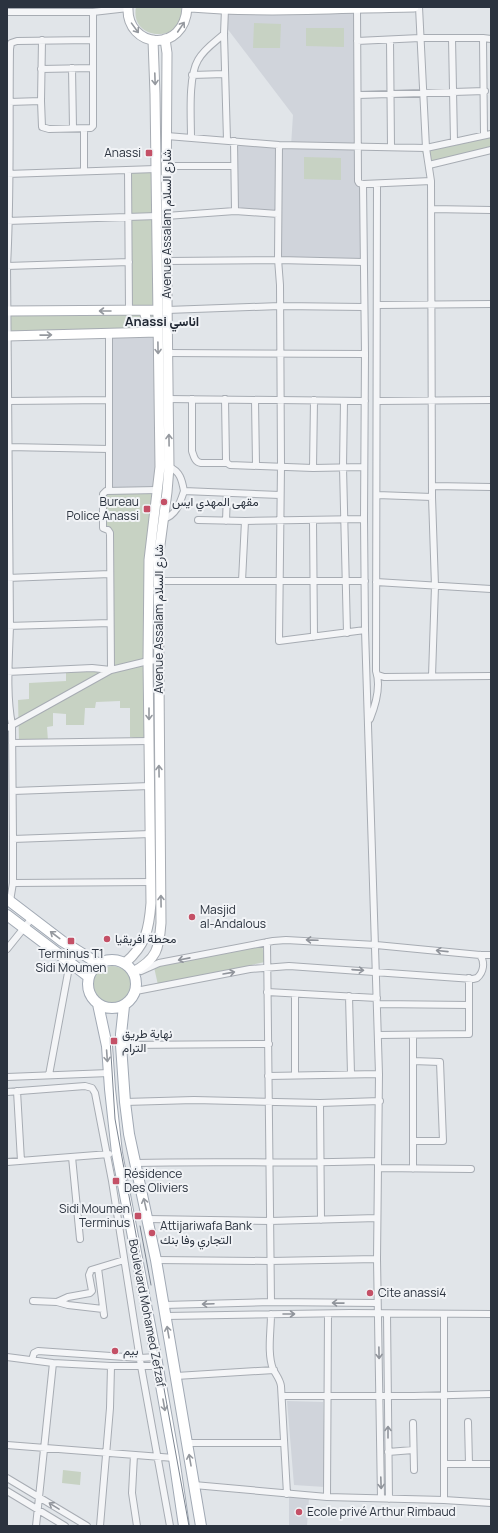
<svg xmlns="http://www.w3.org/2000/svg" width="498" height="1533" font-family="Manrope,Vazirmatn,sans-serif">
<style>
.built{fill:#d0d4db}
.green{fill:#c7d2c3}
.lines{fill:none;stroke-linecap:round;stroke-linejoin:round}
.street-casing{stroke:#a7acb3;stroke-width:8}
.secondary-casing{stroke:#a7acb3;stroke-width:11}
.primary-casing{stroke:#a1a9b4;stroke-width:12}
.street{stroke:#f4f5f7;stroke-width:6}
.secondary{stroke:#fff;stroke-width:9}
.primary{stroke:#fff;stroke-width:10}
.tram{stroke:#7c8591;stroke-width:1}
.oneway{stroke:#95999f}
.oneway2{stroke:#90949b}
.poi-dot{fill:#c45066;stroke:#f1f3f6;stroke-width:1.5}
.labels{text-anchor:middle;stroke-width:4;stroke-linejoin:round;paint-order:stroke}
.poi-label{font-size:12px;fill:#2b333f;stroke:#f1f3f6;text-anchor:start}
.street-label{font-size:12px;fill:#2b333f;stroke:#f1f3f6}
.neighbourhood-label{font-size:13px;font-weight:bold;fill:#1d2430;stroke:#f1f3f6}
</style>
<rect width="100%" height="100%" fill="#e1e5e9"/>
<path class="built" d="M354,7L356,171L361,181L363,259L279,258L278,213L233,214L232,141L291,146L293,115L223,23V13Z
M158,332L157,490L109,491V333Z
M287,1401L323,1402L325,1487L294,1485Z
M289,1496L309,1498L307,1526H289Z"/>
<path class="green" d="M136,7H181C187,44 129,42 136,7Z
M254,23L281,24L280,48H253Z
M306,28H344V47L306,46Z
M491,132V147L426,165L422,151Z
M304,157L341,158V180L304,179Z
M156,169L158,332L7,335V314L129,311L128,170Z
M157,490L155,512L149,741L130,737V708H120V701L96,702L95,708H85L84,725H66V714L53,713V726L47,727L48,741H8H19L18,700L29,699V683L66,681V672L111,670L109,529H104V492Z
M262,944L265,962L158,985L154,967Z
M92 986a20 20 0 1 1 40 0a20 20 0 1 1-40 0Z
M63,1470L81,1472L80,1485L62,1483Z"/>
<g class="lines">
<g class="street-casing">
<path id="street" d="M357,7L358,181L359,183L363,184L431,181
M419,7L426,148L431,181L432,497L435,586L432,676
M225,9L224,34L227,140
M7,12H93L128,8
M452,38L454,142
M483,38L484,135
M42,40L41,101L42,127L49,129L91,128L93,126V12
M390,40L391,147
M357,41L420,38H483L491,39
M72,68L73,128
M41,69L93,68
M192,75L225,74
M358,95L485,91
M9,102L41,101
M84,129V171
M167,136L279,145L426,148L491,134
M191,138C191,117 188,77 198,60C204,49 215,42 224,34
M234,141L235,211L278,214
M279,145L278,259L280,285L281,466L279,641L365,630
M429,165L491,150
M166,166H234
M128,170L129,311
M7,174L156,169
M363,184L365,354L364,519L365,630L379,1074L377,1259L381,1498
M431,209L491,210
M166,216L235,211
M7,221L157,216
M167,261L278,260L363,262
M7,266L129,262
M377,305L491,304
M167,310L280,306L364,307
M168,353L365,354
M168,399L365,401
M192,399V451C194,457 195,462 201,463H227
M225,399L226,460L227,463L230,465L313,468L364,467
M255,400L256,465
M8,401L109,400
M344,401L343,467L347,633
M378,401L491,400
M8,447L109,449
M169,467C180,471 182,480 184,491L280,495
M313,468L314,400
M433,486L491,487
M109,491V333
M377,495L432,497
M163,519C176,516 180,503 184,491
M198,520L245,521L364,519
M226,521L227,493
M313,521L314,637
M7,578L110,574
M158,581H242L245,521
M242,581H365
M376,582L491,589
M7,626L110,623
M7,672L92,668L111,670L110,533L108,530L103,528V494L106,491L157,490
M378,675L384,677L491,676
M370,719C376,704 381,686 376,671L377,184
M7,728L111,670L148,661L158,660
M12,743L149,741
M13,791L150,786
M13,839L150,834
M13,883L151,882
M10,901L13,883V839L12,725C6,693 9,659 10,626L7,266C11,194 9,121 10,49L11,43L17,41L93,40
M267,942L271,1302
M7,949L32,918
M141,971L159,963L273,941L286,940L376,945L480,955H491
M136,991L250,969L289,966L473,979L477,978C484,972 485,962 480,955
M267,992L377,998
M295,994V1075
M349,996L351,1074
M377,1004L469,1005
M378,1035L469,1034V978
M121,1045L269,1044
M49,1075L70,962
M268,1076L379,1074
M7,1077L109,1073
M17,1091L21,1161
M7,1092L85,1086L92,1088L95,1093L112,1181L141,1366L170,1526
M125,1102L194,1100L320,1103L380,1101
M320,1103L321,1220
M413,1141H443L440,1062L413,1061
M72,1157L80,1239
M7,1162L109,1154
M135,1163C216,1161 297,1164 378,1161
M378,1168L471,1169
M413,1169V1035
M148,1219L270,1221L377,1218
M156,1260L270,1261L377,1259
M98,1268L104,1315
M33,1301L57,1302L68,1297L90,1293L92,1291L89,1275L91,1270L124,1260
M57,1302L68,1305L103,1309
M164,1305L271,1302L377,1303
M271,1314C271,1331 267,1353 273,1369C276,1375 280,1379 281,1386L287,1494
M387,1314L389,1499
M166,1316L350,1313L491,1314
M7,1357L53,1363L111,1366L110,1408L100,1526
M32,1360L34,1353L38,1351L140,1358L156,1357
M111,1366H157
M176,1376L274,1370
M282,1396H414L491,1394
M468,1422L469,1464
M413,1423L414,1470
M187,1443H284
M7,1445L174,1458
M388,1452L413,1450
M134,1455L132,1493L137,1526
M444,1464H491
M7,1478L87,1526
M194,1485L327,1497L444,1500L491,1503
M7,1491L65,1526
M327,1497L328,1314
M444,1500V1314
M36,1526L53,1363"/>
</g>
<g class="secondary-casing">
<path id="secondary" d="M128,7C126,49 185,54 187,7
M191,7C265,13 340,8 414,7
M7,311L158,310
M144,311L147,321L144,332
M7,336L158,332
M125,963C146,945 149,929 151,903L148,661L149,560L160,467L155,94L153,40
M133,972C157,959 159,949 161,923L158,560L167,492L169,467L166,216L167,53L165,39"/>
</g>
<g class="primary-casing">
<path id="primary" d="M7,899L62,941L99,964
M7,915L89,977
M88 984a24 24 0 1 1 48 0a24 24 0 1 1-48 0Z
M98,1004L107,1046L110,1089L117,1153L156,1357L174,1458L184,1526
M124,1006L121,1034V1045L125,1102L129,1134L156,1260L201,1526"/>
</g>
<use href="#street" class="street"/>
<use href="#secondary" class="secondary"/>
<use href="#primary" class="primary"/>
<path class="tram" d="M110,1038L115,1119L189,1526
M140,1226L151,1285"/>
</g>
<defs><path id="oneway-shaft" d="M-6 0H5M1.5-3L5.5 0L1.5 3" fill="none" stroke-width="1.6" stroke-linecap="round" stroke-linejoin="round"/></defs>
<g class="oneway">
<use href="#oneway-shaft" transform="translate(181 27) rotate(-56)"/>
<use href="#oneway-shaft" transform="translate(135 28) rotate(54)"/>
<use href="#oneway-shaft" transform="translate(155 79) rotate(88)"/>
<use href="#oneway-shaft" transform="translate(105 311) rotate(-180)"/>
<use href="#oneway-shaft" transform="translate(46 335) rotate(-1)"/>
<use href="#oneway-shaft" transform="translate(158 348) rotate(89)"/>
<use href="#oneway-shaft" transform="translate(169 440) rotate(-91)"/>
<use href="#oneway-shaft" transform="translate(149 714) rotate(90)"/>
<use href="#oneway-shaft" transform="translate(159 771) rotate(-91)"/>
<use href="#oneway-shaft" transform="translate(161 901) rotate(-91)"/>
<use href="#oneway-shaft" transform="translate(55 935) rotate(-143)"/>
<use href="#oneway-shaft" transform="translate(107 1056) rotate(86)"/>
<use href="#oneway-shaft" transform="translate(145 1204) rotate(-103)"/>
<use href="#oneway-shaft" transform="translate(168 1332) rotate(-100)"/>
<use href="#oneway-shaft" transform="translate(164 1405) rotate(80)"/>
<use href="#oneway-shaft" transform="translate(190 1460) rotate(-100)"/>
</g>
<g class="oneway2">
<use href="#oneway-shaft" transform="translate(312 940) rotate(-178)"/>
<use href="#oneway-shaft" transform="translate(442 951) rotate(-174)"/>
<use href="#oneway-shaft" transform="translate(184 959) rotate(169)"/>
<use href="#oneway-shaft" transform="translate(358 970) rotate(4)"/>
<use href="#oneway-shaft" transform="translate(229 973) rotate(-10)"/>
<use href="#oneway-shaft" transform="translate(338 1303) rotate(-179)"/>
<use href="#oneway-shaft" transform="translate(208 1304) rotate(178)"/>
<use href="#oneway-shaft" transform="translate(289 1314)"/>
<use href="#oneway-shaft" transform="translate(379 1353) rotate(89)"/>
<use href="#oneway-shaft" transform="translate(388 1432) rotate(-90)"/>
<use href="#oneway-shaft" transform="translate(381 1483) rotate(88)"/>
<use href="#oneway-shaft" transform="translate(54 1506) rotate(-148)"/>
</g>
<g class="poi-dot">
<rect x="145" y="149" width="8" height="8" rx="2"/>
<circle cx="164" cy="502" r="4"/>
<rect x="143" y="505" width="8" height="8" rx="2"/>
<circle cx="192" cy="917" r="4"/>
<circle cx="107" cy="939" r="4"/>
<rect x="67" y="937" width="8" height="8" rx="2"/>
<rect x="110" y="1037" width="8" height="8" rx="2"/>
<rect x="112" y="1177" width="8" height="8" rx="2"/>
<rect x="134" y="1212" width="8" height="8" rx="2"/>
<circle cx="152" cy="1233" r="4"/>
<circle cx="370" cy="1293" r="4"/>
<circle cx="115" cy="1351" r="4"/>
<circle cx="299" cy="1512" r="4"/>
</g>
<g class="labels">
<g class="poi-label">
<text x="141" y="157" text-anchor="end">Anassi</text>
<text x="139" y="506" text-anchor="end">Bureau<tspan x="139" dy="14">Police Anassi</tspan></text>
<text x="172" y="506">مقهى المهدي ايس</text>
<text x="200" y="914">Masjid<tspan x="200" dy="14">al-Andalous</tspan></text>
<text x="115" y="943">محطة افريقيا</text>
<text x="71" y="958" text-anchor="middle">Terminus T1<tspan x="71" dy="14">Sidi Moumen</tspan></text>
<text x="122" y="1038">نهاية طريق<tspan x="122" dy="14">الترام</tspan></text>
<text x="124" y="1178">Résidence<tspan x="124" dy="14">Des Oliviers</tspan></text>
<text x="130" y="1213" text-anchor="end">Sidi Moumen<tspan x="130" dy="14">Terminus</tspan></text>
<text x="160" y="1230">Attijariwafa Bank<tspan x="160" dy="14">التجاري وفا بنك</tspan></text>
<text x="378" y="1297">Cite anassi4</text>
<text x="123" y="1355">بيم</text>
<text x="307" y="1516">Ecole privé Arthur Rimbaud</text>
</g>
<g class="street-label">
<text transform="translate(167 224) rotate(-90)" y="4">Avenue Assalam شارع السلام</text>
<text transform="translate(159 619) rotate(-90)" y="4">Avenue Assalam شارع السلام</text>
<text transform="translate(147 1313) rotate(79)" y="4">Boulevard Mohamed Zefzaf</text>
</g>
<g class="neighbourhood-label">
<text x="162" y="326">Anassi اناسي</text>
</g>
</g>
<rect width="498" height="1533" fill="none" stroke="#2b333f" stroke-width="16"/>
</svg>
